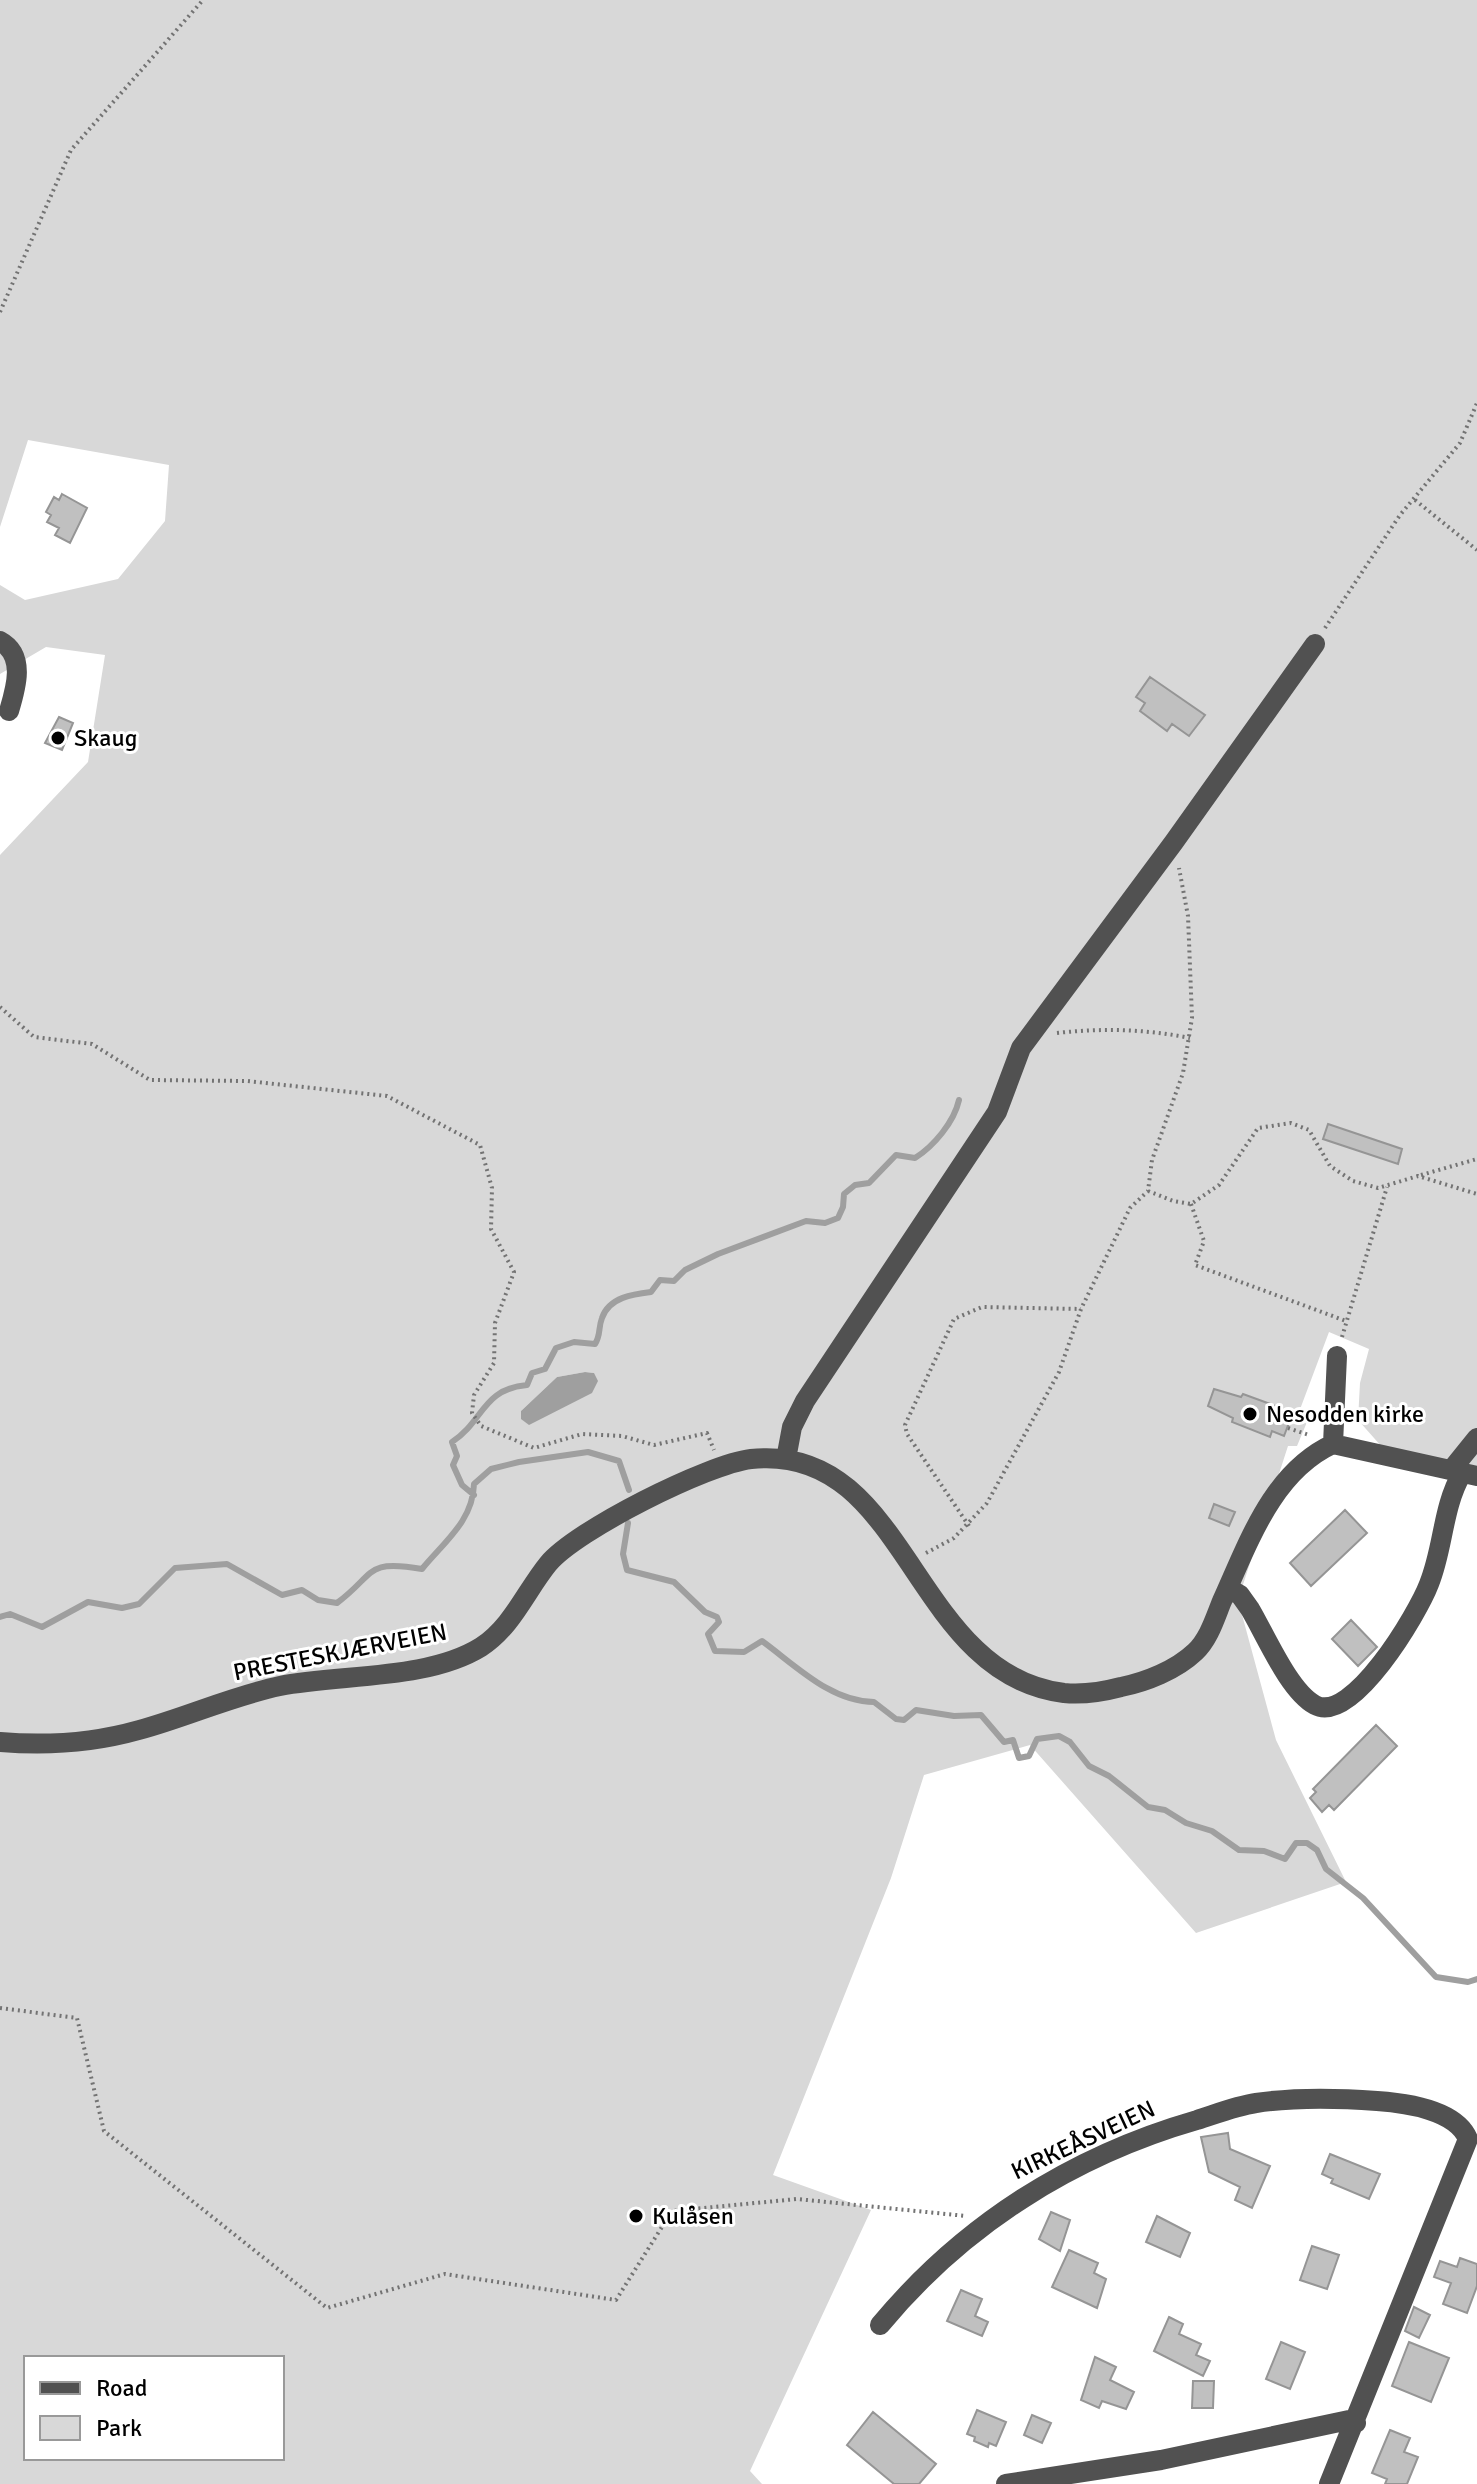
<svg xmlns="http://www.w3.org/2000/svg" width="1477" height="2484" font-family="Signika,sans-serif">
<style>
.green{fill:#d8d8d8;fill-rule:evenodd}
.water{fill:#9f9f9f}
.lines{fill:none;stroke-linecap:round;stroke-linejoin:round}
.stream{stroke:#9f9f9f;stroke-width:6}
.building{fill:#c0c0c0;stroke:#959595;stroke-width:2}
.path{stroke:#737373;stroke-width:4;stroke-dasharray:2 4;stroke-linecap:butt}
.minor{stroke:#515151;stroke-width:20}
.poi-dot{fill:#000;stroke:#fff;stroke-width:3}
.labels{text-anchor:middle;stroke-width:6;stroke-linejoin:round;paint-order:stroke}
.poi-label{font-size:24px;fill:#000;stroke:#fff;text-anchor:start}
.street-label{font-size:24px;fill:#000;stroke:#fff}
</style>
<rect width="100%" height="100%" fill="#fff"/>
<path class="green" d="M0,0H1477V1466L1382,1447L1358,1420L1360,1383L1369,1349L1329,1332L1299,1412L1307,1422L1297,1446H1288L1238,1600L1276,1740L1346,1882L1196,1933L1030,1745L924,1775L891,1878L773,2175L871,2210L750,2471L762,2484H0V855L88,762L105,655L46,647L0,674V585L25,600L118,579L165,521L169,465L28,440L0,527ZM585,1372L594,1373L521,1411L557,1377ZM26,2358H282V2458H26Z"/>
<path class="water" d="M585,1372L594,1373L598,1381L592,1393L529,1425L521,1419V1411L557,1377Z"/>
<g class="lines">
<path class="stream" d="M474,1495L462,1485L453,1465L457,1456L452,1442C484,1421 482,1389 527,1385L532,1373L545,1369L556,1348L574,1342L595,1344C601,1335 598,1328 602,1318C609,1297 634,1294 651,1292L660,1280L674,1281L685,1270L718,1254L806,1221L825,1223L838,1218L843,1207L844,1194L855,1185L869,1183L896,1155L915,1158C934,1146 954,1122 959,1100
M628,1523L623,1554L627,1570L674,1582L705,1612L717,1617L719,1622L708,1634L715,1651L744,1652L762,1641C795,1665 831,1702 874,1702L896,1719L904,1720L916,1710L954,1716L981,1715L1004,1742L1013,1740L1019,1758L1029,1756L1037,1739L1059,1736L1070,1742L1089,1766L1109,1776L1148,1807L1165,1810L1186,1823L1212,1831L1239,1850L1264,1851L1285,1859L1296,1843H1307L1317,1850L1326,1869L1363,1898L1436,1977L1468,1982L1477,1979
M0,1617L10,1614L42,1627L88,1602L122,1608L139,1604L175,1568L227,1564L282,1595L302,1590L318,1600L337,1603C376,1574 364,1559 422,1569C444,1542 473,1521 474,1484L491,1469L519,1462L588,1452L619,1461L629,1490"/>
</g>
<path class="building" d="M62,494L87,508L70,543L55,535L59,528L47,522L51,515L46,512L54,497L59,500Z
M1150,677L1205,715L1189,736L1172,724L1167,731L1140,711L1145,703L1136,697Z
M59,717L73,723L62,750L45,743Z
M1328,1124L1402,1149L1398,1164L1323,1139Z
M1214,1389L1241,1397L1243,1394L1281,1408L1278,1415L1290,1420L1284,1436L1272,1431L1270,1437L1232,1422L1233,1418L1208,1406Z
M1214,1504L1235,1512L1229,1526L1209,1518Z
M1345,1510L1367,1533L1311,1586L1290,1563Z
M1351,1620L1377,1647L1358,1666L1332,1639Z
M1376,1725L1397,1746L1334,1810L1329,1805L1322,1812L1310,1798L1316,1792L1313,1789Z
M1228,2133L1230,2149L1270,2166L1252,2208L1235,2200L1240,2187L1209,2172L1201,2137Z
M1330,2154L1380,2174L1369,2199L1331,2183L1333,2179L1322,2174Z
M1051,2212L1070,2220L1060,2251L1039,2239Z
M1157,2216L1190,2233L1180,2257L1146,2242Z
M1312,2246L1339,2255L1327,2289L1300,2280Z
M1069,2250L1098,2263L1094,2273L1106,2279L1097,2308L1052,2287Z
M1460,2258L1477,2264V2286L1467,2313L1443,2304L1451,2283L1434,2277L1440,2261L1457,2267Z
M961,2290L982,2299L975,2316L988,2322L982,2336L947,2321Z
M1414,2307L1430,2315L1419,2338L1405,2331Z
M1169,2317L1183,2324L1179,2334L1201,2344L1196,2355L1210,2361L1203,2376L1154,2351Z
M1281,2342L1305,2352L1290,2389L1266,2379Z
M1409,2342L1449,2358L1431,2402L1392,2386Z
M1095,2357L1116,2367L1110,2380L1134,2392L1126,2409L1102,2401L1099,2408L1081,2400Z
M1193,2381H1214L1213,2408H1192Z
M977,2410L1006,2422L996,2446L989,2443L988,2447L974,2441L975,2437L967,2434Z
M873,2412L936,2464L919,2484H894L847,2445Z
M1032,2415L1051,2423L1042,2443L1024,2435Z
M1390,2430L1410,2438L1404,2452L1418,2457L1407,2484H1385L1387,2479L1372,2473Z"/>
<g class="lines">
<path class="path" d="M0,312L71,150L203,0
M1415,500L1477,550
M1325,628L1400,515L1460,443L1477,403
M0,1007L34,1037L92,1044L150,1080L247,1081L387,1096L480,1145L492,1188L491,1229L514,1272L495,1323L494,1363L474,1395L472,1413L481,1426L534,1448L582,1434L622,1436L654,1445L707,1433L714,1450
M1057,1033C1102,1028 1145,1029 1190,1038
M1421,1175L1477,1159
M1148,1191L1173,1201L1191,1204L1219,1185L1258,1128L1291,1123L1309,1130L1330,1166L1353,1181L1378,1188L1418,1176L1477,1194
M1191,1204L1204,1241L1195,1265L1346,1321
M1342,1337L1387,1187
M1288,1428L1309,1435
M969,1526L907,1434L905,1425L954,1319L982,1307L1081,1309
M926,1553L954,1538L987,1503L1059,1372L1081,1309L1130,1208L1148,1191L1152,1160L1183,1073L1192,1018L1188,916L1179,868
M0,2008L77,2018L104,2131L327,2308L445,2274L616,2300L672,2211L797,2199L966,2216"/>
<path class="minor" d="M0,641C26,655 16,688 9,711
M1333,1444L1337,1356
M786,1459L792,1427L805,1401L997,1112L1021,1048L1174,842L1315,644
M1452,1469L1477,1438
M1228,1588L1240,1595L1250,1609C1266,1636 1289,1691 1315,1705C1352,1725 1418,1613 1429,1584C1444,1547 1442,1508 1462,1473
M0,1742C47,1746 93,1743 139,1730C187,1717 232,1696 280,1686C342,1674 428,1680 481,1647C512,1627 526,1591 548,1564C576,1530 708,1464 751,1459C909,1442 910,1674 1064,1693C1084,1695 1102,1692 1121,1687C1146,1682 1176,1670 1195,1652C1209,1639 1215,1618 1222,1601C1248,1544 1272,1472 1333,1444L1477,1476
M880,2325C963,2225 1072,2156 1197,2120C1216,2114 1236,2106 1256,2103C1295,2097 1338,2098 1377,2101C1406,2103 1456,2110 1468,2139L1329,2484
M1006,2484L1161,2460L1349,2420L1356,2423"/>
</g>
<g class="poi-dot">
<circle cx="58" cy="738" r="8"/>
<circle cx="1250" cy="1414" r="8"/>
<circle cx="636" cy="2216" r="8"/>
</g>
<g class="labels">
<g class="poi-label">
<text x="74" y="746">Skaug</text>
<text x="1266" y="1422">Nesodden kirke</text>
<text x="652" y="2224">Kulåsen</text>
</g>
<g class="street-label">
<text transform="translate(340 1652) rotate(-11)" y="8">PRESTESKJÆRVEIEN</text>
<text transform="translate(1083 2140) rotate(-25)" y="8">KIRKEÅSVEIEN</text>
</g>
</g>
<rect x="24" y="2356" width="260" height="104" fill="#ffffff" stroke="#999999" stroke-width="2"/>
<rect x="40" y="2382" width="40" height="12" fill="#515151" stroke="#999999" stroke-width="2"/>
<text x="96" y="2396" font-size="24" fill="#000000">Road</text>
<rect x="40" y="2416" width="40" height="24" fill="#d8d8d8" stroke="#999999" stroke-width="2"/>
<text x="96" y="2436" font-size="24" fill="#000000">Park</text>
</svg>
